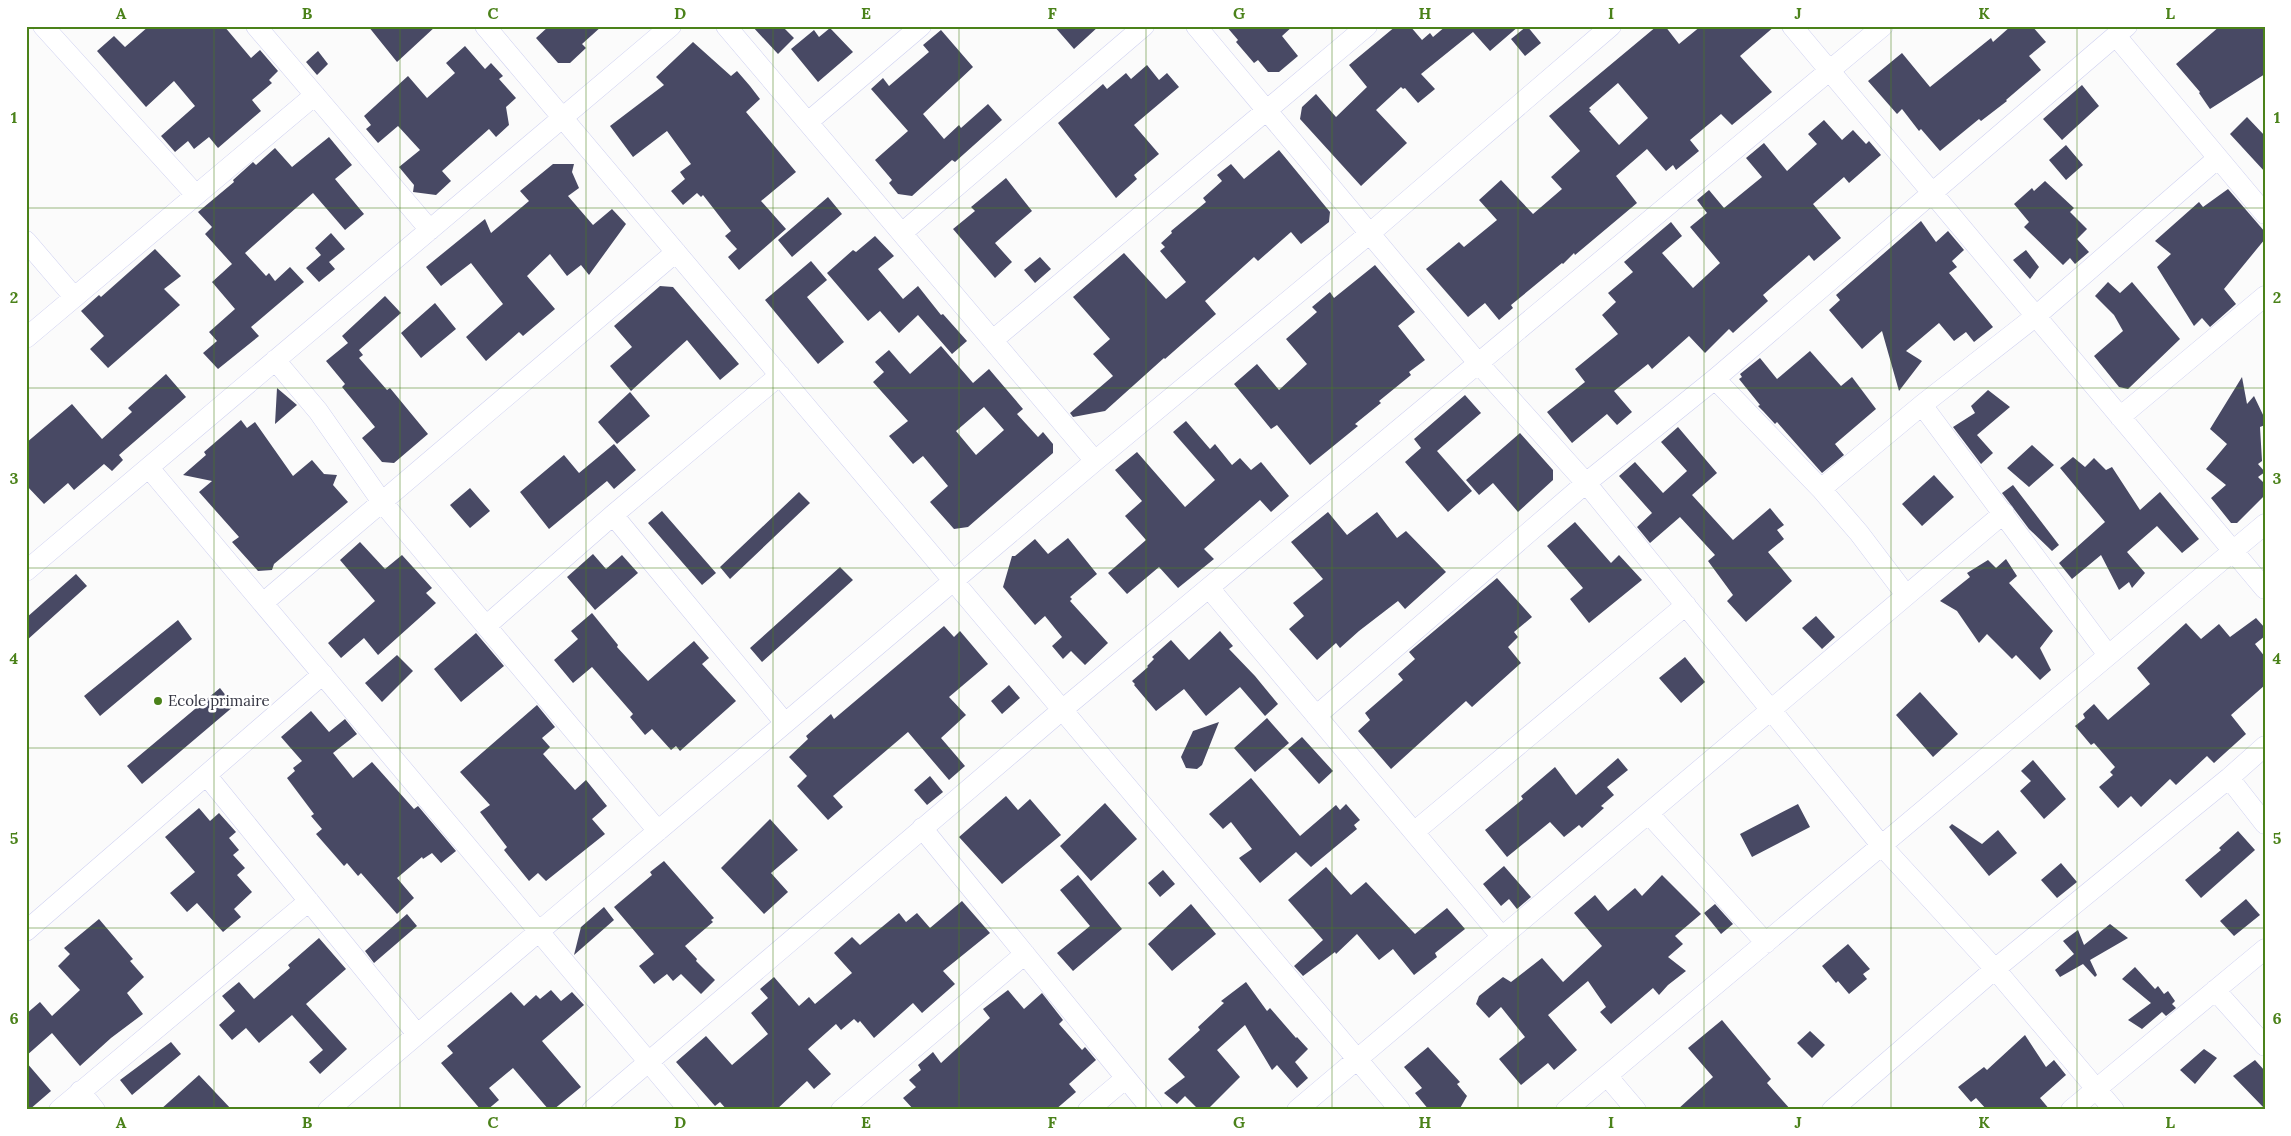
<svg xmlns="http://www.w3.org/2000/svg" width="2291" height="1136" font-family="Lora,serif">
<style>
.building{fill:#484964;fill-rule:evenodd}
.lines{fill:none;stroke-linecap:round;stroke-linejoin:round}
.minor-casing{stroke:#ced0f0;stroke-width:21}
.minor{stroke:#fff;stroke-width:20}
.grid{fill:none;stroke:#4b821a;stroke-width:1;stroke-opacity:0.55}
.poi-dot{fill:#4b821a;stroke:#fff;stroke-width:2}
.labels{text-anchor:middle;stroke-width:5;stroke-linejoin:round;paint-order:stroke}
.poi-label{font-size:15px;fill:#343542;stroke:#fff;text-anchor:start}
.neatline{fill:none;stroke:#4b821a;stroke-width:2}
.grid-label{font-size:16px;text-anchor:middle;font-weight:bold;fill:#4b821a}
</style>
<rect width="100%" height="100%" fill="#fbfbfb"/>
<path class="building" d="M149,26H224L251,58L260,50L278,71L269,80L272,83L252,100L261,111L218,148L209,137L194,149L188,141L175,152L161,136L195,106L174,81L146,107L97,51L114,36L125,47Z
M368,26H436L397,62Z
M549,26H602L582,44L586,48L570,63H558L536,38Z
M752,26H782L794,38L778,54Z
M1054,26H1099L1074,49Z
M1226,26H1293L1282,36L1298,56L1279,72H1268L1258,60L1254,63L1236,42L1238,40Z
M1396,26H1410L1422,40L1430,33L1433,37L1446,26H1519L1490,51L1473,32L1421,74L1435,89L1418,103L1405,88L1403,89L1401,87L1376,110L1407,143L1361,186L1300,119L1302,107L1316,94L1336,117L1367,87L1349,65Z
M1527,26L1541,43L1525,56L1511,39Z
M1657,26H1665L1679,44L1701,26H1775L1740,56L1772,92L1732,125L1721,114L1690,140L1699,151L1676,170L1673,165L1666,171L1647,149L1616,176L1637,203L1575,255L1574,253L1563,264L1562,263L1511,305L1513,308L1499,320L1485,303L1468,317L1426,269L1459,242L1464,247L1497,220L1479,200L1501,180L1533,214L1562,189L1551,177L1580,151L1549,116ZM1618,83L1648,118L1619,145L1589,111L1591,110L1589,108Z
M2011,26H2032L2046,42L2029,56L2041,70L2006,100L2007,101L1981,121L1979,119L1940,151L1921,129L1919,131L1902,109L1897,114L1868,81L1902,53L1930,87L1991,38L1993,42Z
M2220,26H2265V74L2210,109L2199,93L2200,92L2176,64Z
M830,28L853,52L818,82L791,49L814,30L819,37Z
M941,30L973,67L923,114L944,139L959,125L961,128L988,104L1002,120L955,162L952,160L912,196L898,194L889,183L892,180L875,160L908,131L871,89L883,78L889,86L929,52L923,45Z
M693,42L731,76L737,71L750,86L760,99L746,112L796,172L761,201L786,229L739,270L728,257L737,249L725,236L731,231L703,195L701,197L697,193L683,205L671,191L685,179L680,172L691,164L667,131L633,157L610,126L664,85L656,77Z
M465,46L485,69L491,63L503,76L499,79L516,98L506,107L509,125L496,137L489,129L442,171L451,181L436,195L413,192L414,185L399,167L420,150L398,126L378,143L366,129L371,125L364,116L408,76L427,98L455,73L446,63Z
M318,51L328,64L317,75L306,62Z
M1147,65L1159,80L1167,73L1179,87L1134,125L1159,154L1134,175L1137,179L1116,198L1058,123L1103,84L1107,89L1126,73L1131,79Z
M2082,85L2099,106L2062,140L2043,119Z
M2247,117L2265,136V172L2230,134Z
M1824,120L1842,140L1853,130L1866,144L1869,141L1881,155L1849,183L1844,177L1813,204L1841,238L1814,261L1809,255L1763,295L1768,301L1733,333L1729,329L1705,353L1689,336L1652,369L1648,364L1614,391L1632,412L1617,425L1607,414L1572,443L1547,412L1585,382L1575,369L1618,334L1602,315L1616,302L1608,293L1633,272L1624,262L1671,222L1682,236L1662,253L1693,288L1720,263L1690,227L1707,213L1697,200L1709,190L1724,208L1762,177L1746,158L1764,143L1787,171L1817,144L1808,134Z
M329,137L352,165L335,179L364,214L345,230L313,193L245,253L266,276L269,273L275,281L290,267L304,282L251,327L259,336L218,369L203,353L217,341L209,332L235,309L212,282L232,264L205,234L212,227L198,212L234,182L233,180L253,162L256,165L275,148L292,167Z
M2066,145L2083,165L2066,180L2049,160Z
M1279,150L1330,212L1329,222L1301,244L1291,232L1258,261L1254,257L1205,301L1216,314L1165,359L1164,358L1105,411L1073,417L1070,413L1113,376L1093,354L1110,339L1073,297L1124,253L1166,299L1186,282L1160,251L1165,247L1161,243L1172,233L1171,231L1206,202L1203,198L1222,181L1217,175L1231,164L1244,179Z
M553,164H574L572,172L579,188L568,196L593,225L612,209L626,224L589,275L581,265L567,276L550,254L527,276L555,309L523,336L519,332L486,361L466,337L503,304L471,263L441,286L426,267L485,219L491,233L529,201L520,191Z
M1006,178L1032,211L995,243L1012,262L995,278L953,229L975,211L971,207Z
M2045,181L2074,208L2070,212L2087,229L2077,239L2089,252L2075,264L2070,258L2063,265L2024,227L2029,222L2014,204L2032,188L2034,191Z
M2228,189L2265,232V239L2224,289L2236,304L2210,327L2202,318L2194,326L2157,267L2171,254L2155,241L2199,202L2203,207Z
M828,197L842,214L792,257L778,240Z
M1921,221L1936,242L1948,231L1964,250L1952,261L1957,267L1949,273L1993,327L1974,342L1966,332L1954,341L1939,323L1906,351L1922,361L1899,391L1882,331L1862,349L1829,310L1840,300L1836,295Z
M331,233L345,249L329,262L335,269L319,282L306,268L321,255L315,248Z
M875,236L894,256L878,269L903,299L918,286L941,315L943,314L967,341L952,354L918,315L899,333L880,311L868,321L827,273L853,250L856,252Z
M155,249L181,276L164,289L180,305L108,368L90,349L104,336L81,311L99,295L101,297Z
M2026,250L2039,267L2030,279L2013,260Z
M1040,257L1051,269L1035,283L1024,270Z
M811,261L827,280L807,297L844,342L818,364L765,300Z
M1375,265L1415,312L1398,326L1425,360L1409,372L1411,375L1379,401L1381,403L1355,424L1358,426L1310,465L1277,425L1271,429L1234,384L1257,364L1279,390L1307,364L1286,339L1317,312L1312,307L1330,292L1334,298Z
M2108,282L2120,293L2132,282L2180,339L2128,389L2119,387L2094,356L2123,331L2114,315L2095,296Z
M660,286L673,287L739,364L720,380L687,340L631,391L610,366L632,347L614,326Z
M385,296L401,313L359,350L363,355L359,358L387,390L390,388L428,434L394,463L382,462L362,438L375,427L342,387L345,384L326,361L348,343L342,336Z
M435,303L456,329L421,358L401,333Z
M941,346L973,383L989,369L1023,409L1017,414L1038,437L1043,432L1053,444V453L968,527L954,529L930,502L948,486L923,456L913,464L889,436L908,421L873,382L884,372L875,362L889,350L910,374ZM984,407L1004,430L976,455L956,431Z
M1810,351L1841,386L1852,377L1876,409L1835,444L1844,455L1822,473L1777,422L1775,424L1763,411L1758,406L1760,405L1739,379L1742,377L1740,374L1760,358L1777,379Z
M166,374L186,397L119,455L123,460L112,471L104,464L74,490L68,483L44,504L26,485V443L72,404L102,439L132,412L128,408Z
M2242,377L2247,404L2254,396L2265,419V425L2260,427L2262,461L2258,464L2265,472L2258,477L2264,483L2265,495L2237,523H2231L2211,498L2226,485L2206,469L2227,444L2210,429Z
M277,388L297,405L275,424Z
M1988,390L2010,407L1977,435L1993,453L1981,464L1953,427L1975,413L1971,406Z
M630,392L650,416L617,444L598,422Z
M1465,395L1481,413L1437,451L1472,491L1448,512L1405,462L1421,448L1414,439Z
M241,420L247,428L255,422L293,476L312,460L324,474L337,475L333,485L348,502L274,564L272,570L258,571L232,542L239,537L199,492L212,481L183,475L206,455L204,452Z
M1186,421L1210,449L1215,444L1232,465L1240,458L1251,470L1261,462L1289,496L1271,512L1260,500L1204,549L1214,559L1178,588L1159,567L1127,594L1108,573L1146,540L1125,516L1142,501L1115,470L1137,452L1185,507L1215,480L1173,432Z
M1678,427L1717,473L1692,495L1733,540L1770,508L1784,525L1777,530L1784,539L1768,552L1792,581L1746,622L1727,601L1733,595L1708,561L1715,555L1680,517L1650,543L1637,527L1652,513L1619,476L1635,462L1663,493L1687,471L1661,442Z
M1520,433L1553,470V480L1518,512L1493,483L1479,495L1466,480Z
M614,444L636,470L614,489L607,481L549,529L520,492L564,455L579,473Z
M2032,445L2054,465L2029,487L2007,468Z
M2073,457L2085,467L2094,458L2106,470L2112,467L2140,510L2160,492L2199,539L2182,553L2157,526L2127,552L2145,573L2132,588L2129,582L2119,590L2101,555L2072,579L2059,563L2105,522L2060,468Z
M1934,475L1954,497L1922,526L1902,504Z
M2013,485L2059,545L2052,551L2029,529L2002,493Z
M470,488L490,511L470,528L450,505Z
M799,492L810,503L730,579L720,567Z
M662,511L716,573L702,585L648,523Z
M1328,512L1347,535L1377,512L1397,538L1406,531L1446,572L1405,609L1398,601L1359,631L1340,648L1336,643L1317,660L1289,629L1304,616L1293,603L1323,579L1291,542Z
M1575,522L1611,563L1619,555L1642,580L1589,623L1570,599L1583,588L1547,546Z
M1068,538L1097,574L1070,597L1072,599L1070,601L1108,643L1085,665L1071,651L1063,659L1052,646L1062,637L1045,616L1035,625L1003,587L1012,556H1015L1035,539L1048,554Z
M360,542L385,569L402,555L432,588L426,593L436,603L378,655L364,638L341,658L328,643L375,601L340,560Z
M593,554L606,569L622,555L638,573L595,610L567,577Z
M2006,559L2017,576L2009,583L2053,631L2040,648L2051,670L2040,680L2016,655L2012,659L1987,634L1979,643L1957,611L1940,601L1970,577L1967,573L1988,560L1996,568Z
M840,567L853,580L762,662L750,648Z
M76,574L87,586L26,641V618Z
M1497,578L1532,617L1514,632L1518,637L1508,647L1521,663L1472,707L1466,701L1391,769L1358,731L1370,720L1365,713L1403,680L1398,674L1415,659L1409,652Z
M592,613L618,645L617,647L648,681L694,641L709,658L702,664L736,701L680,751L676,746L671,750L652,729L645,735L630,717L633,714L592,667L573,683L554,660L578,639L571,631Z
M1816,616L1835,637L1822,649L1802,628Z
M2256,618L2265,628V636L2255,644L2265,657V685L2231,715L2246,734L2214,763L2207,756L2176,785L2170,779L2141,807L2131,796L2118,808L2099,787L2113,775L2110,772L2115,767L2094,743L2091,745L2075,726L2085,718L2083,714L2094,704L2108,720L2150,684L2137,668L2186,623L2201,639L2219,624L2230,637Z
M178,620L192,639L100,716L84,696Z
M944,626L954,637L960,631L988,664L949,697L966,715L941,738L965,766L949,780L908,732L833,796L843,807L828,820L797,786L807,776L789,757L808,739L806,736L831,714L834,719Z
M1220,631L1233,646L1229,649L1255,676L1278,704L1265,716L1240,687L1206,716L1184,689L1156,711L1134,685L1135,684L1132,681L1148,667L1147,666L1154,659L1152,657L1171,640L1189,660Z
M476,633L504,666L461,702L434,669Z
M397,655L413,671L382,702L365,683Z
M1685,657L1705,682L1681,703L1659,678Z
M1009,685L1020,698L1002,714L991,701Z
M220,688L234,706L142,784L127,766Z
M1920,692L1958,734L1933,757L1896,715Z
M537,705L555,727L542,738L550,747L543,754L575,790L586,780L607,806L592,819L605,834L546,881L538,873L529,881L504,850L507,847L480,812L490,805L460,772Z
M311,711L329,732L345,719L357,734L333,753L353,778L372,762L414,809L418,806L456,851L441,863L432,853L423,859L422,857L397,878L414,898L397,914L361,873L358,876L347,863L344,866L316,834L322,829L311,816L314,814L287,778L295,771L293,768L302,761L281,737Z
M1267,718L1289,743L1255,772L1234,748Z
M1219,722L1202,765L1197,769L1186,768L1181,757L1193,731Z
M1302,737L1333,771L1319,784L1288,749Z
M1618,758L1628,770L1607,787L1614,795L1601,806L1604,808L1582,828L1579,825L1564,837L1550,822L1507,857L1485,830L1523,799L1521,796L1555,767L1576,795Z
M2033,760L2066,799L2044,819L2020,791L2031,781L2021,771Z
M930,776L943,792L927,805L914,790Z
M1251,778L1300,836L1336,805L1340,810L1346,804L1360,820L1354,825L1357,829L1311,867L1296,852L1260,883L1239,858L1252,849L1231,822L1223,829L1209,814Z
M1006,796L1018,810L1030,799L1061,835L1002,884L959,837Z
M1105,803L1137,839L1091,881L1060,846Z
M1798,804L1810,827L1752,857L1740,834Z
M199,808L210,821L219,813L236,832L229,838L239,850L233,855L245,868L237,875L252,892L234,909L241,917L223,932L197,903L187,912L170,893L195,872L165,837Z
M770,819L798,850L771,873L788,892L764,914L721,868Z
M1952,824L1982,844L1998,830L2017,853L1989,876L1949,827Z
M2238,831L2255,850L2201,898L2185,880L2221,850L2219,848Z
M664,861L714,918L711,920L713,922L685,946L697,959L696,961L715,980L701,994L681,974L673,981L667,974L654,984L639,966L654,954L614,907L652,875L650,872Z
M2061,863L2077,882L2057,898L2041,880Z
M1504,866L1531,897L1517,909L1509,899L1501,906L1483,884Z
M1326,867L1351,895L1366,882L1415,934L1447,908L1465,929L1435,953L1437,957L1414,975L1393,949L1379,960L1357,934L1336,954L1335,952L1303,976L1294,966L1323,940L1288,900Z
M1163,870L1175,884L1160,897L1148,883Z
M1078,875L1122,929L1073,971L1057,953L1090,926L1060,890Z
M1662,875L1701,914L1675,936L1683,944L1668,957L1686,971L1668,985L1659,995L1653,988L1611,1024L1600,1012L1606,1007L1588,981L1548,1015L1577,1050L1554,1070L1548,1063L1521,1085L1499,1059L1525,1037L1501,1007L1489,1018L1476,1004L1479,996L1503,977L1511,982L1542,958L1563,982L1602,946L1574,913L1595,895L1608,911L1635,888L1642,896Z
M2246,899L2260,915L2234,936L2220,921Z
M962,901L990,933L943,971L955,984L922,1013L913,1003L874,1038L860,1021L858,1023L854,1019L841,1030L836,1024L808,1049L831,1074L814,1089L807,1081L776,1110H727L720,1102L715,1106L676,1062L706,1036L732,1065L768,1034L751,1013L768,998L760,989L774,977L799,1006L809,997L815,1004L852,973L834,953L852,937L860,945L899,913L906,922L917,913L930,928Z
M1191,904L1216,934L1172,971L1148,944Z
M1715,904L1733,924L1721,934L1704,913Z
M604,907L614,920L574,955L581,927Z
M407,914L417,926L374,963L365,951Z
M99,919L133,959L130,961L144,977L127,993L143,1014L111,1038L80,1066L52,1033L26,1056V1014L40,1002L52,1016L80,990L58,966L70,954L64,948Z
M2110,924L2128,938L2090,960L2097,975L2095,977L2083,964L2060,977L2055,970L2074,954L2063,941L2078,930L2084,945Z
M319,938L346,969L306,1004L347,1049L320,1074L309,1062L323,1050L292,1015L259,1043L246,1028L232,1040L219,1025L235,1011L222,996L239,982L254,999L290,968L288,965Z
M1848,944L1870,969L1863,974L1867,979L1849,994L1838,981L1836,983L1822,966Z
M2135,967L2155,989L2158,986L2164,994L2168,991L2175,1001L2172,1004L2176,1008L2166,1016L2162,1012L2142,1029L2128,1020L2151,1003L2122,979Z
M1246,982L1267,1011L1270,1008L1296,1038L1297,1037L1308,1049L1295,1062L1308,1078L1297,1088L1277,1065L1272,1070L1245,1025L1217,1050L1240,1077L1207,1110H1199L1185,1096L1177,1104L1164,1093L1185,1077L1168,1059L1200,1030L1198,1027L1224,1003L1221,1001Z
M551,990L561,1001L572,992L584,1005L542,1041L581,1087L553,1110H549L513,1068L489,1088L499,1100L487,1110H481L441,1063L453,1053L447,1046L511,992L524,1006L536,995L540,999Z
M1008,990L1024,1009L1042,993L1063,1020L1059,1024L1082,1050L1085,1047L1096,1060L1069,1084L1076,1092L1055,1110H914L903,1098L916,1087L909,1080L921,1070L918,1065L933,1052L941,1063L990,1018L983,1009Z
M1722,1020L1771,1079L1767,1083L1791,1110H1677L1713,1077L1688,1048Z
M1810,1031L1825,1045L1812,1058L1797,1043Z
M2025,1035L2046,1067L2054,1060L2066,1075L2040,1098L2050,1110H1987L1976,1098L1971,1102L1958,1087L1984,1067L1987,1070Z
M171,1042L181,1054L132,1095L120,1080Z
M1428,1047L1460,1082L1457,1084L1467,1096L1459,1110H1429L1415,1093L1422,1088L1404,1067Z
M2204,1049L2217,1058L2195,1084L2180,1070Z
M2255,1060L2265,1071V1109L2233,1076Z
M26,1062L51,1091L29,1110H26Z
M199,1075L232,1110H160Z"/>
<g class="lines">
<g class="minor-casing">
<path id="minor" d="M43,26L196,195
M256,26L430,230
M485,26L1400,1110
M726,26L1095,461
M1196,26L1479,364L1586,483L1881,845L1995,969L2114,1110
M1792,26L2265,589
M2116,36L2265,214
M808,122L921,26
M902,233L1144,26
M26,241L74,297
M26,338L315,95
M993,340L1367,26
M275,360L318,411L382,502L658,831
M1715,379L1821,489L1859,533L1906,595
M1922,405L2108,655
M2120,417L2265,296
M149,468L689,1110
M1821,489L1922,405L2036,316L2218,158
M613,515L785,723
M26,571L671,26
M1209,588L1502,937
M263,603L676,252
M486,626L613,515L780,375
M1316,716L1586,483L1715,379L2127,26
M207,776L417,1034
M2229,778L2265,824
M1649,814L1766,943
M922,828L1152,1110
M1414,832L1686,605
M26,931L323,674
M2215,990L2265,1046
M1607,1076L1636,1110
M80,1091L95,1110
M59,1110L309,901
M328,1110L1095,461L1369,234L1611,26
M592,1110L1062,710L1883,26
M841,1110L1025,954
M1088,1110L1126,1078
M1297,1110L2004,513
M1566,1110L2265,524
M1832,1110L1995,969L2229,778L2265,746
M2071,1110L2265,949"/>
</g>
<use href="#minor" class="minor"/>
</g>
<path class="grid" d="M214,26V1110M400,26V1110M586,26V1110M773,26V1110M959,26V1110M1146,26V1110M1332,26V1110M1518,26V1110M1704,26V1110M1891,26V1110M2077,26V1110M26,208H2265M26,388H2265M26,568H2265M26,748H2265M26,928H2265"/>
<circle class="poi-dot" cx="158" cy="701" r="5"/>
<g class="labels">
<g class="poi-label">
<text x="168" y="706">Ecole primaire</text>
</g>
</g>
<rect width="2291" height="1136" fill="none" stroke="#ffffff" stroke-width="55"/>
<rect x="28" y="28" width="2236" height="1080" class="neatline"/>
<g class="grid-label">
<text x="121" y="19">A</text>
<text x="307" y="19">B</text>
<text x="493" y="19">C</text>
<text x="680" y="19">D</text>
<text x="866" y="19">E</text>
<text x="1052" y="19">F</text>
<text x="1239" y="19">G</text>
<text x="1425" y="19">H</text>
<text x="1611" y="19">I</text>
<text x="1798" y="19">J</text>
<text x="1984" y="19">K</text>
<text x="2170" y="19">L</text>
<text x="14" y="123">1</text>
<text x="2277" y="123">1</text>
<text x="14" y="303">2</text>
<text x="2277" y="303">2</text>
<text x="14" y="484">3</text>
<text x="2277" y="484">3</text>
<text x="14" y="664">4</text>
<text x="2277" y="664">4</text>
<text x="14" y="844">5</text>
<text x="2277" y="844">5</text>
<text x="14" y="1024">6</text>
<text x="2277" y="1024">6</text>
<text x="121" y="1128">A</text>
<text x="307" y="1128">B</text>
<text x="493" y="1128">C</text>
<text x="680" y="1128">D</text>
<text x="866" y="1128">E</text>
<text x="1052" y="1128">F</text>
<text x="1239" y="1128">G</text>
<text x="1425" y="1128">H</text>
<text x="1611" y="1128">I</text>
<text x="1798" y="1128">J</text>
<text x="1984" y="1128">K</text>
<text x="2170" y="1128">L</text>
</g>
</svg>
